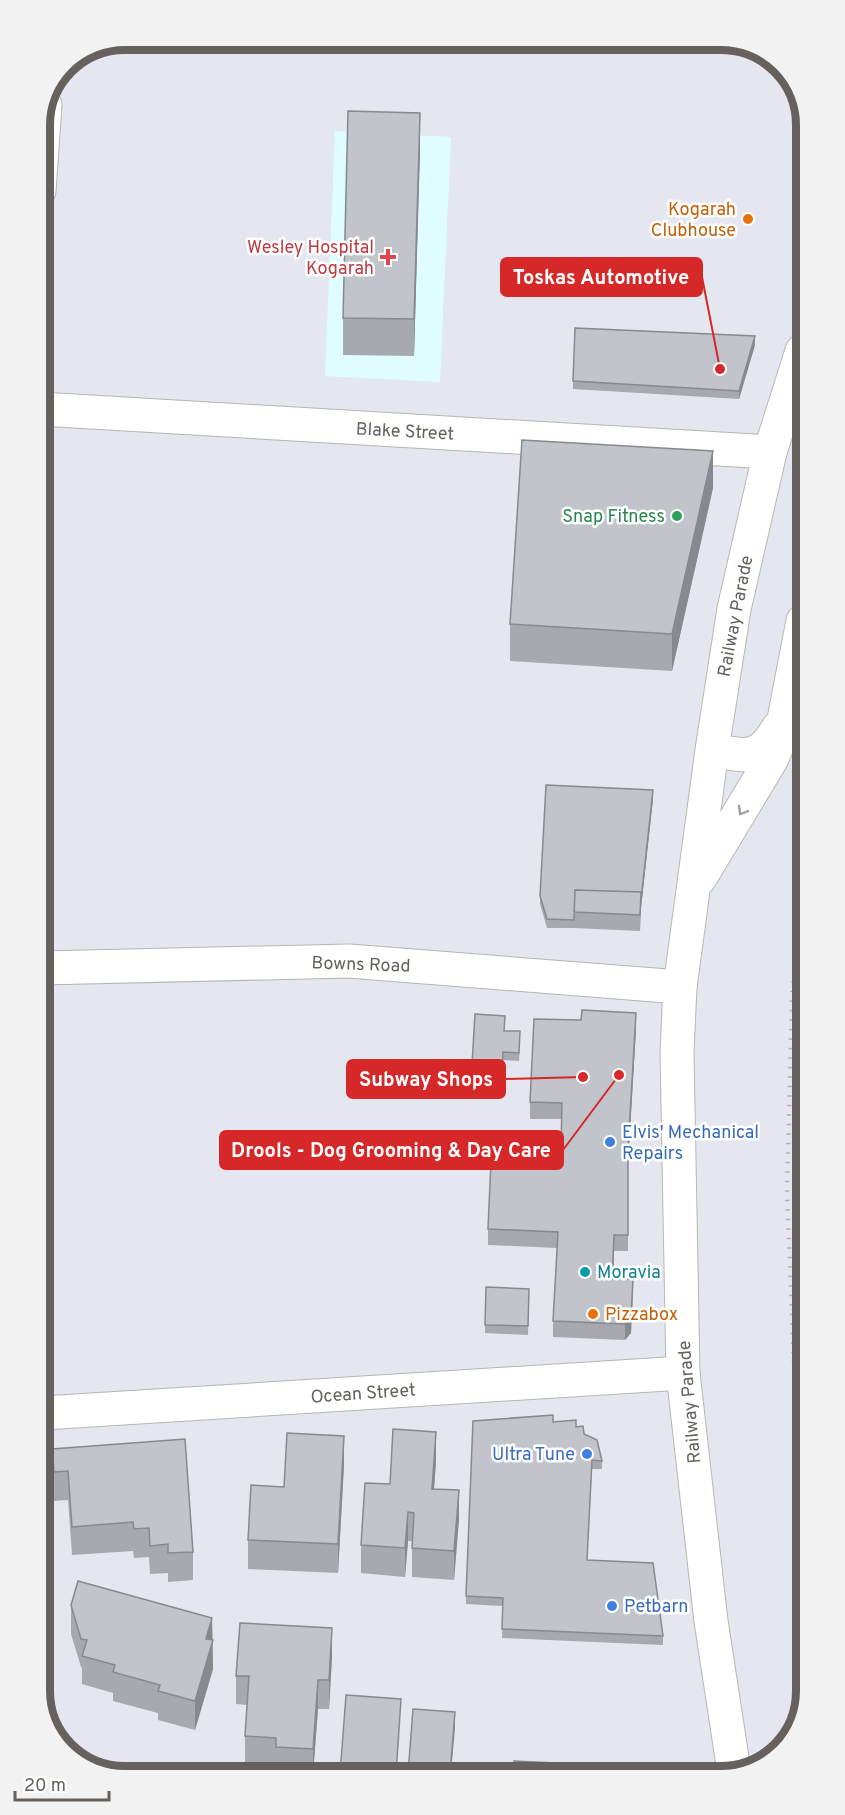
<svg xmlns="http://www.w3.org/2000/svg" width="845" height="1815" font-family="Overpass,sans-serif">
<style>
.medical{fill:#dffdfe}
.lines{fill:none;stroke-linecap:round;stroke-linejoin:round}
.street-casing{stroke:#b8b4b0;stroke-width:35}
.secondary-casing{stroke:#bbb6b0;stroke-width:35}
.street{stroke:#fff;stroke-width:33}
.secondary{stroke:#fff;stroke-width:33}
.rail{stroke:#b2b1af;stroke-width:4.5;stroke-dasharray:1.5 8;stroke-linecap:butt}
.wall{fill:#a6a9af}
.shaded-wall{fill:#87898e}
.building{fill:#c1c4cb;stroke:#87898e;stroke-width:1.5}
.oneway{stroke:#a3a09d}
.food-dot{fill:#e8710a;stroke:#fff;stroke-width:2}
.health-dot{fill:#e0444e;stroke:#fff;stroke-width:2}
.leisure-dot{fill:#2e9e5b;stroke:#fff;stroke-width:2}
.shop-dot{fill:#3f7fe0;stroke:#fff;stroke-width:2}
.culture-dot{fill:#0f9aa8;stroke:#fff;stroke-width:2}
.labels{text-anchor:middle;stroke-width:5;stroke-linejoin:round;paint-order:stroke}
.food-label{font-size:18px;fill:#c56008;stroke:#fff;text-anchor:end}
.health-label{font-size:18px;fill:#be3a42;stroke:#fff;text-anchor:end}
.street-label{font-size:18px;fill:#66615c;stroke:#fff}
.leisure-label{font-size:18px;fill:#27864d;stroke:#fff;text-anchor:end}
.shop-label{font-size:18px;fill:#366cbe;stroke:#fff;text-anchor:start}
.culture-label{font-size:18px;fill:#0d838f;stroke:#fff;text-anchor:start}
.rim{fill:none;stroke:#66615c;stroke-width:8}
.leader{fill:none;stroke:#d62828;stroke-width:2}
.callout-dot{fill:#d62828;stroke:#fff;stroke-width:2}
.callout{fill:#d62828;stroke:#d62828;stroke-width:2}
.callout-label{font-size:20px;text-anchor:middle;font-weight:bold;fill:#fff}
</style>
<rect width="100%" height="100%" fill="#e4e7f0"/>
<path class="medical" d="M335,131L451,137L440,382L325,376Z"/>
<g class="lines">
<g class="street-casing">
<path id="street" d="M39,191L45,105
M40,409L770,452
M42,968L349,961L680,987
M43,1413L683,1373"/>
</g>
<g class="secondary-casing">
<path id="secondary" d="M712,750C745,756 758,762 778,728
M700,878L771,760L780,740L803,621
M734,1771L711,1621L683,1373L677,1052L680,987L712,750L734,609L770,452L802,351"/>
</g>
<use href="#street" class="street"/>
<use href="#secondary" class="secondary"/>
<path class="rail" d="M804,887L792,996L787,1193L796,1413L805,1495"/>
</g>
<path class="wall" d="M420,150L414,356L343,355V318Z
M755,345L739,399L573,389V381Z
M713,488L672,671L510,661V624Z
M653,799L641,908L640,931L574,928H547L540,904V896Z
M636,1029L628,1165V1251H614L613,1279L633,1296L631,1333L625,1340L553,1337V1321L557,1248L488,1245V1229L542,1163L561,1147L562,1119H530V1102Z
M505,1031L520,1040L519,1061L503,1060L501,1091L471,1089V1081Z
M486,1287L529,1289L528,1335L485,1333Z
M553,1422L576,1427L584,1434L602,1461V1469H592L587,1560L663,1636V1645L502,1638L503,1606L466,1604V1596Z
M52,1449L193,1552V1580L168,1582V1573L150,1574L149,1557L134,1558L133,1551L72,1555L68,1500L54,1501L52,1477Z
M436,1461L434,1489L459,1519L454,1580L412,1577V1541H408L405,1577L361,1573V1545L390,1484Z
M344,1465L338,1573L248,1569V1540L284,1487Z
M71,1605L212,1618L213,1669L195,1730L158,1720V1713L113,1701V1693L82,1684V1668L81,1667L71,1634Z
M332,1657L329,1709H318L313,1774L276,1775V1766L245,1764V1736L247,1705L236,1704V1676Z"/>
<path class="shaded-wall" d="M420,113V150L414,356V319Z
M755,336V345L739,399V391Z
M713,451V488L672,671V634Z
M653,790V799L641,908L640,931L641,892Z
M636,1013V1029L628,1165V1251V1149Z
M614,1235V1251L612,1295V1279Z
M633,1279L631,1333L625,1340V1324Z
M436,1432V1461L432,1517V1489Z
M344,1436V1465L338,1573V1544Z
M459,1490V1519L454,1580V1551Z
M408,1512V1541L405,1577V1548Z
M212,1618L213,1669L195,1730V1701L206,1639Z
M332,1628V1657L329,1709V1680Z
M318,1680V1709L313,1774V1749Z
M455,1712V1728L451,1773H450Z"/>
<path class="building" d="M348,111L420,113L414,319L343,318Z
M575,328L755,336L739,391L573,381Z
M522,440L713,451L672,634L510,624Z
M546,785L653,790L641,900V892L575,890L574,920L547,919L540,896Z
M575,890L641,892L640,915L574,912Z
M582,1010L636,1013L628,1149V1235H614L612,1279H633L631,1317L625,1324L553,1321L558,1232L488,1229L491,1161L542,1163L543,1147H561L562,1103L530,1102L534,1019L581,1020Z
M475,1014L505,1016L504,1031H520L519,1053L503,1052L501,1083L471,1081Z
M486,1287L529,1289L528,1326L485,1325Z
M553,1415V1422L576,1420V1427L583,1426L584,1434L597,1440L602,1461L592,1460L587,1560L653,1563L663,1636L502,1629L503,1598L466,1596L473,1421Z
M393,1429L436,1432L432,1489L459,1490L454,1551L412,1548L414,1513L408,1512L405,1548L361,1545L365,1483L390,1484Z
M287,1433L344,1436L338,1544L248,1540L251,1485L284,1487Z
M185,1439L193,1552L168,1553V1544L150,1546L149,1528L134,1529L133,1522L72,1527L68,1471L54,1472L52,1449Z
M78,1581L212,1618L206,1639L213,1640L195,1701L158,1691L160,1685L113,1672L115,1665L82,1656L87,1640L81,1639L71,1605Z
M240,1623L332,1628L329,1680H318L313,1749L276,1747V1738L245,1736L249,1676H236Z
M346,1695L401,1699L396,1774H340Z
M413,1709L455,1712L450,1773L408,1774Z
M514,1761L556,1763V1773H514Z"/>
<defs><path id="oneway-chevron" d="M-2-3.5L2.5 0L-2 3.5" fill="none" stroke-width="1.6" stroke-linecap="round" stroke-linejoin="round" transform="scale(1.5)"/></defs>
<use class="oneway" href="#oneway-chevron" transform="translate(742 811) rotate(120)"/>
<g class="food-dot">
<circle cx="748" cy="219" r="6"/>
<circle cx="593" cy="1314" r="6"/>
</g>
<path class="health-dot" d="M385 248h6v6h6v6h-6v6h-6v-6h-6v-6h6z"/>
<circle class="leisure-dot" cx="677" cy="516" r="6"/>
<g class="shop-dot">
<circle cx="610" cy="1142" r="6"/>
<circle cx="587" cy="1454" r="6"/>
<circle cx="612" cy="1606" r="6"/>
</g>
<circle class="culture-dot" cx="585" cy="1272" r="6"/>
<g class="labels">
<g class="food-label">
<text x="736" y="215">Kogarah<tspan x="736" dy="21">Clubhouse</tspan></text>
<text x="605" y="1320" text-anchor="start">Pizzabox</text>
</g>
<g class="health-label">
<text x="374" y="253">Wesley Hospital<tspan x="374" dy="21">Kogarah</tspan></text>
</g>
<g class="street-label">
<text transform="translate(405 431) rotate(3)" y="6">Blake Street</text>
<text transform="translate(735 616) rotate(-79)" y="6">Railway Parade</text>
<text transform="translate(361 964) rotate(2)" y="6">Bowns Road</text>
<text transform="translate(363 1393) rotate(-4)" y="6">Ocean Street</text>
<text transform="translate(689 1402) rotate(-95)" y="6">Railway Parade</text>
</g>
<g class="leisure-label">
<text x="665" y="522">Snap Fitness</text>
</g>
<g class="shop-label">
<text x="622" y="1138">Elvis' Mechanical<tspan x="622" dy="21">Repairs</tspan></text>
<text x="575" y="1460" text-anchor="end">Ultra Tune</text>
<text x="624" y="1612">Petbarn</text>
</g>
<g class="culture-label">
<text x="597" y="1278">Moravia</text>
</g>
</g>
<path d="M0 0H845V1815H0ZM125 50H721A75 75 0 0 1 796 125V1691A75 75 0 0 1 721 1766H125A75 75 0 0 1 50 1691V125A75 75 0 0 1 125 50Z" fill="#f3f2f2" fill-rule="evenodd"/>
<path class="rim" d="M125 50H721A75 75 0 0 1 796 125V1691A75 75 0 0 1 721 1766H125A75 75 0 0 1 50 1691V125A75 75 0 0 1 125 50Z"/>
<path class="leader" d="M720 369L702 277M583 1077L505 1079M619 1075L563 1150"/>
<g class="callout-dot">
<circle cx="720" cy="369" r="6"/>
<circle cx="583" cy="1077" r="6"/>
<circle cx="619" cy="1075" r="6"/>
</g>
<g class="callout">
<rect x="501" y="258" width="201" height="38" rx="6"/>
<rect x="347" y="1060" width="158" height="38" rx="6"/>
<rect x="220" y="1131" width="343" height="38" rx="6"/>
</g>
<g class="callout-label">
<text x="601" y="284">Toskas Automotive</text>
<text x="426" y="1086">Subway Shops</text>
<text x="391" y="1157">Drools - Dog Grooming &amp; Day Care</text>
</g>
<path d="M15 1791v9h94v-9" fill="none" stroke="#66615c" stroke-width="3"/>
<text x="24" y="1791" font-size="18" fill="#66615c" stroke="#ffffff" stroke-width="4.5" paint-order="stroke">20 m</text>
</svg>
